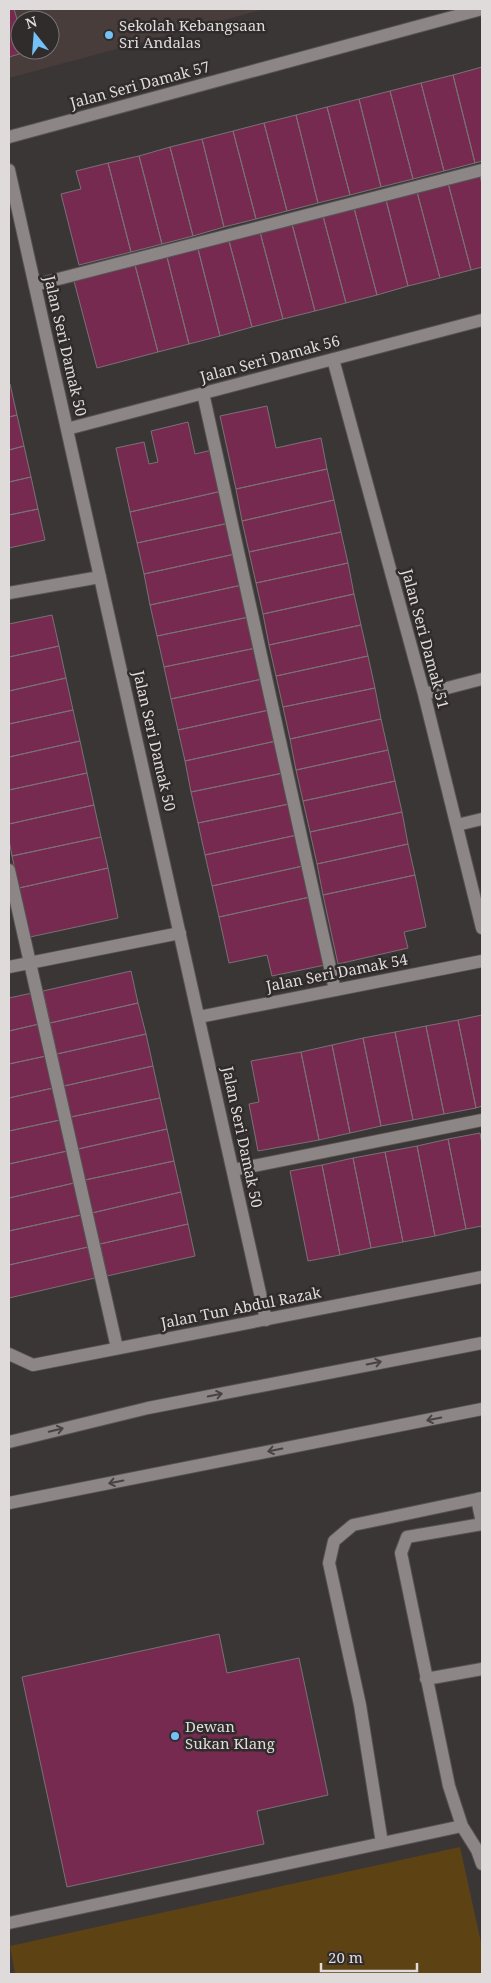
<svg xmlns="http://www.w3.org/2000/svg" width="491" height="1983" font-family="'Noto Serif',serif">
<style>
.built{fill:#493d3c;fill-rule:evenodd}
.park{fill:#5d4214}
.building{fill:#772a50;stroke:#787274}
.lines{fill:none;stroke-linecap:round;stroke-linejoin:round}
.service-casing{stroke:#575252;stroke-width:14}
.minor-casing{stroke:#575252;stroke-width:14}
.secondary-casing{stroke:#575252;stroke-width:14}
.service{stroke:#8c8686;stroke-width:12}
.minor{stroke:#8c8686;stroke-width:12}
.secondary{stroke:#8c8686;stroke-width:12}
.oneway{stroke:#484242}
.poi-dot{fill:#73c1f6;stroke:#312c2c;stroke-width:2}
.labels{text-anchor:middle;stroke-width:5;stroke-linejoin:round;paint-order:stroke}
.poi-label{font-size:15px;fill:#dfdbdb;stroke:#312c2c;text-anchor:start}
.street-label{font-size:15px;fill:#dfdbdb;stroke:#312c2c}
</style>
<rect width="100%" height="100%" fill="#3b3636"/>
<path class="built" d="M9,9H264L9,78ZM20,20H50V50H20Z"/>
<path class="park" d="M460,1847L482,1947V1974H15L10,1946Z"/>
<path class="building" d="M9,9H14L20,29V50H26V52L9,57Z
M482,67V161L475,163L453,75Z
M453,75L475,163L444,171L421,83Z
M421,83L444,171L413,179L390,91Z
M390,91L413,179L381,187L359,99Z
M359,99L381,187L350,195L327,107Z
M327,107L350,195L318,203L296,115Z
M296,115L318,203L287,211L264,123Z
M264,123L287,211L256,219L233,131Z
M233,131L256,219L224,227L202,139Z
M202,139L224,227L193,236L170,147Z
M170,147L193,236L162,244L139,156Z
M139,156L162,244L131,252L108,163Z
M108,163L131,252L79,265L61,194L81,189L76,171Z
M480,175L482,184V267L471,270L448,183Z
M448,183L471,270L440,278L417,192Z
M417,192L440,278L408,286L386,200Z
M386,200L408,286L377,295L354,208Z
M354,208L377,295L346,303L323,216Z
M323,216L346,303L315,311L292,224Z
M292,224L315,311L283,319L260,232Z
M260,232L283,319L252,327L229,241Z
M229,241L252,327L220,336L198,249Z
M198,249L220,336L189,344L167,257Z
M167,257L189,344L158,352L135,265Z
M135,265L158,352L97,368L74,281Z
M9,384H10L17,415L9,417Z
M267,406L276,448L321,438L327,469L236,489L220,416Z
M17,415L24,446L9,450V417Z
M188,422L195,454L212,450L222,491L130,512L116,448L144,442L149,464L158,462L151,431Z
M24,446L31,477L9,482V450Z
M327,469L334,500L242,521L236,489Z
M31,477L38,509L9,515V482Z
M222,491L229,523L137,543L130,512Z
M334,500L341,532L249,552L242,521Z
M38,509L45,540L9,548V515Z
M229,523L235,554L144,574L137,543Z
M341,532L348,563L256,583L249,552Z
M235,554L242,585L150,605L144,574Z
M348,563L354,594L263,614L256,583Z
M242,585L249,617L157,636L150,605Z
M354,594L361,625L269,645L263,614Z
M52,615L59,646L9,657V624Z
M249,617L256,648L164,667L157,636Z
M361,625L368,656L276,676L269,645Z
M59,646L66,678L9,691V657Z
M256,648L262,679L171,699L164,667Z
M368,656L375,688L283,707L276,676Z
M66,678L73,710L9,724V691Z
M262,679L269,710L178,730L171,699Z
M375,688L381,719L290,739L283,707Z
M73,710L80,741L9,757V724Z
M269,710L276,741L185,761L178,730Z
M381,719L388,750L296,770L290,739Z
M80,741L87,773L9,790V757Z
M276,741L283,773L191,792L185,761Z
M388,750L395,781L303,801L296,770Z
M87,773L94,805L9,824V790Z
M283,773L289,804L198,823L191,792Z
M395,781L402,812L310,832L303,801Z
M289,804L297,835L205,855L198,823Z
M94,805L101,837L12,856L9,840V824Z
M402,812L408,844L317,864L310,832Z
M297,835L303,866L212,886L205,855Z
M101,837L108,868L19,888L12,856Z
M408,844L415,875L323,895L317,864Z
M303,866L310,897L219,917L212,886Z
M108,868L118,918L30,937L19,888Z
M415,875L426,927L404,932L408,948L338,964L323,895Z
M310,897L325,965L272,976L267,955L229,963L219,917Z
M131,971L138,1003L50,1023L43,991Z
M32,993L39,1024L9,1031V998Z
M138,1003L146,1034L57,1054L50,1023Z
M482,1015V1106L476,1108L458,1020Z
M458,1020L476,1108L444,1114L426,1026Z
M39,1024L46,1056L9,1064V1031Z
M426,1026L444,1114L413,1120L395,1032Z
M395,1032L413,1120L381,1126L363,1038Z
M146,1034L153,1066L64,1086L57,1054Z
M363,1038L381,1126L350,1133L332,1045Z
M332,1045L350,1133L319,1140L301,1052Z
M301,1052L319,1140L258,1151L249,1104L259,1102L251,1061Z
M46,1056L53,1088L9,1098V1064Z
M153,1066L160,1098L71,1117L64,1086Z
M53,1088L60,1120L9,1131V1098Z
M160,1098L167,1129L78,1149L71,1117Z
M60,1120L67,1151L9,1164V1131Z
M167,1129L174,1161L85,1180L78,1149Z
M480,1133L482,1144V1226L466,1229L448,1139Z
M448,1139L466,1229L435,1236L417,1146Z
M417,1146L435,1236L403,1242L385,1152Z
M67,1151L74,1183L9,1198V1164Z
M385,1152L403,1242L371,1248L353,1158Z
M353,1158L371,1248L340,1255L322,1165Z
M174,1161L181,1192L92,1213L85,1180Z
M322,1165L340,1255L308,1261L290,1171Z
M74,1183L81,1215L9,1231V1198Z
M181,1192L188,1224L100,1244L92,1213Z
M81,1215L88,1247L9,1265V1231Z
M188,1224L195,1256L107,1276L100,1244Z
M88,1247L95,1278L9,1298V1265Z
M219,1634L227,1673L299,1658L328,1795L257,1811L264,1844L67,1887L22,1677Z"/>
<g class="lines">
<g class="service-casing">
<path id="service" d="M35,285L482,170
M203,393L335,990
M9,593L100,577
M457,825L482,819
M9,870L117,1348
M9,967L180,933
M233,1170L482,1120
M482,1498L477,1499L482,1523
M482,1524L407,1537L401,1553L449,1786L462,1826L477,1850L482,1864
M426,1679L482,1669
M382,1843L360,1705L329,1563L334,1541L353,1525L477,1499
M9,1923L462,1826"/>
</g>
<g class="minor-casing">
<path id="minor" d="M9,137L482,9
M9,170L266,1320
M333,359L424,694L482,928
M67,429L482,320
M424,694L482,679
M199,1017L482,961
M9,1354L33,1365L482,1277"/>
</g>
<g class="secondary-casing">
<path id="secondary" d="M9,1442L148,1408L482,1343
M9,1503L482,1409"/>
</g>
<use href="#service" class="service"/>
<use href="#minor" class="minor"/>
<use href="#secondary" class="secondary"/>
</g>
<defs><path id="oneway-shaft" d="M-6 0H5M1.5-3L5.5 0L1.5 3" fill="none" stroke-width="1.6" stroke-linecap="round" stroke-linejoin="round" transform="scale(1.25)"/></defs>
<g class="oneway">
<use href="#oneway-shaft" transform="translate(374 1363) rotate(-11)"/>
<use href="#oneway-shaft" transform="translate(215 1395) rotate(-11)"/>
<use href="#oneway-shaft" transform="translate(434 1419) rotate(169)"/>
<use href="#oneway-shaft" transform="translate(56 1430) rotate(-14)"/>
<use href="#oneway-shaft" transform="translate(275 1450) rotate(169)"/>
<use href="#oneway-shaft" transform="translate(116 1482) rotate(169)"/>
</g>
<g class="poi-dot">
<circle cx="109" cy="35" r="5"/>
<circle cx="175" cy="1736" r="5"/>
</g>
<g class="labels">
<g class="poi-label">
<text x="119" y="31">Sekolah Kebangsaan<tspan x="119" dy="17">Sri Andalas</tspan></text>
<text x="185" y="1732">Dewan<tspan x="185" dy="17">Sukan Klang</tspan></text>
</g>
<g class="street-label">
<text transform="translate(140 85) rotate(-15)" y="5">Jalan Seri Damak 57</text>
<text transform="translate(65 346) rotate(77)" y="5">Jalan Seri Damak 50</text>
<text transform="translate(270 359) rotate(-15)" y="5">Jalan Seri Damak 56</text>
<text transform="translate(425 639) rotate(75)" y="5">Jalan Seri Damak 51</text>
<text transform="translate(154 741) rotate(77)" y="5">Jalan Seri Damak 50</text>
<text transform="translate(337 973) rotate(-11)" y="5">Jalan Seri Damak 54</text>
<text transform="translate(242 1137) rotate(78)" y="5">Jalan Seri Damak 50</text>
<text transform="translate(241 1308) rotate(-11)" y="5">Jalan Tun Abdul Razak</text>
</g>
</g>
<rect width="491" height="1983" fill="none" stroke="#dfdbdb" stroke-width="20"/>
<g transform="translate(35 35) rotate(343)"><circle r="24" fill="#312c2c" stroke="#777272"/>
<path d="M0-4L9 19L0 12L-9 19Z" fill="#73c1f6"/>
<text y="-8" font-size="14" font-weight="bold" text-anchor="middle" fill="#dfdbdb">N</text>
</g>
<path d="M321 1963v8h96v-8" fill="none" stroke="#dfdbdb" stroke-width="2.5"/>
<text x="328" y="1963" font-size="15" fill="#dfdbdb" stroke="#312c2c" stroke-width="4" paint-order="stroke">20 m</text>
</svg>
